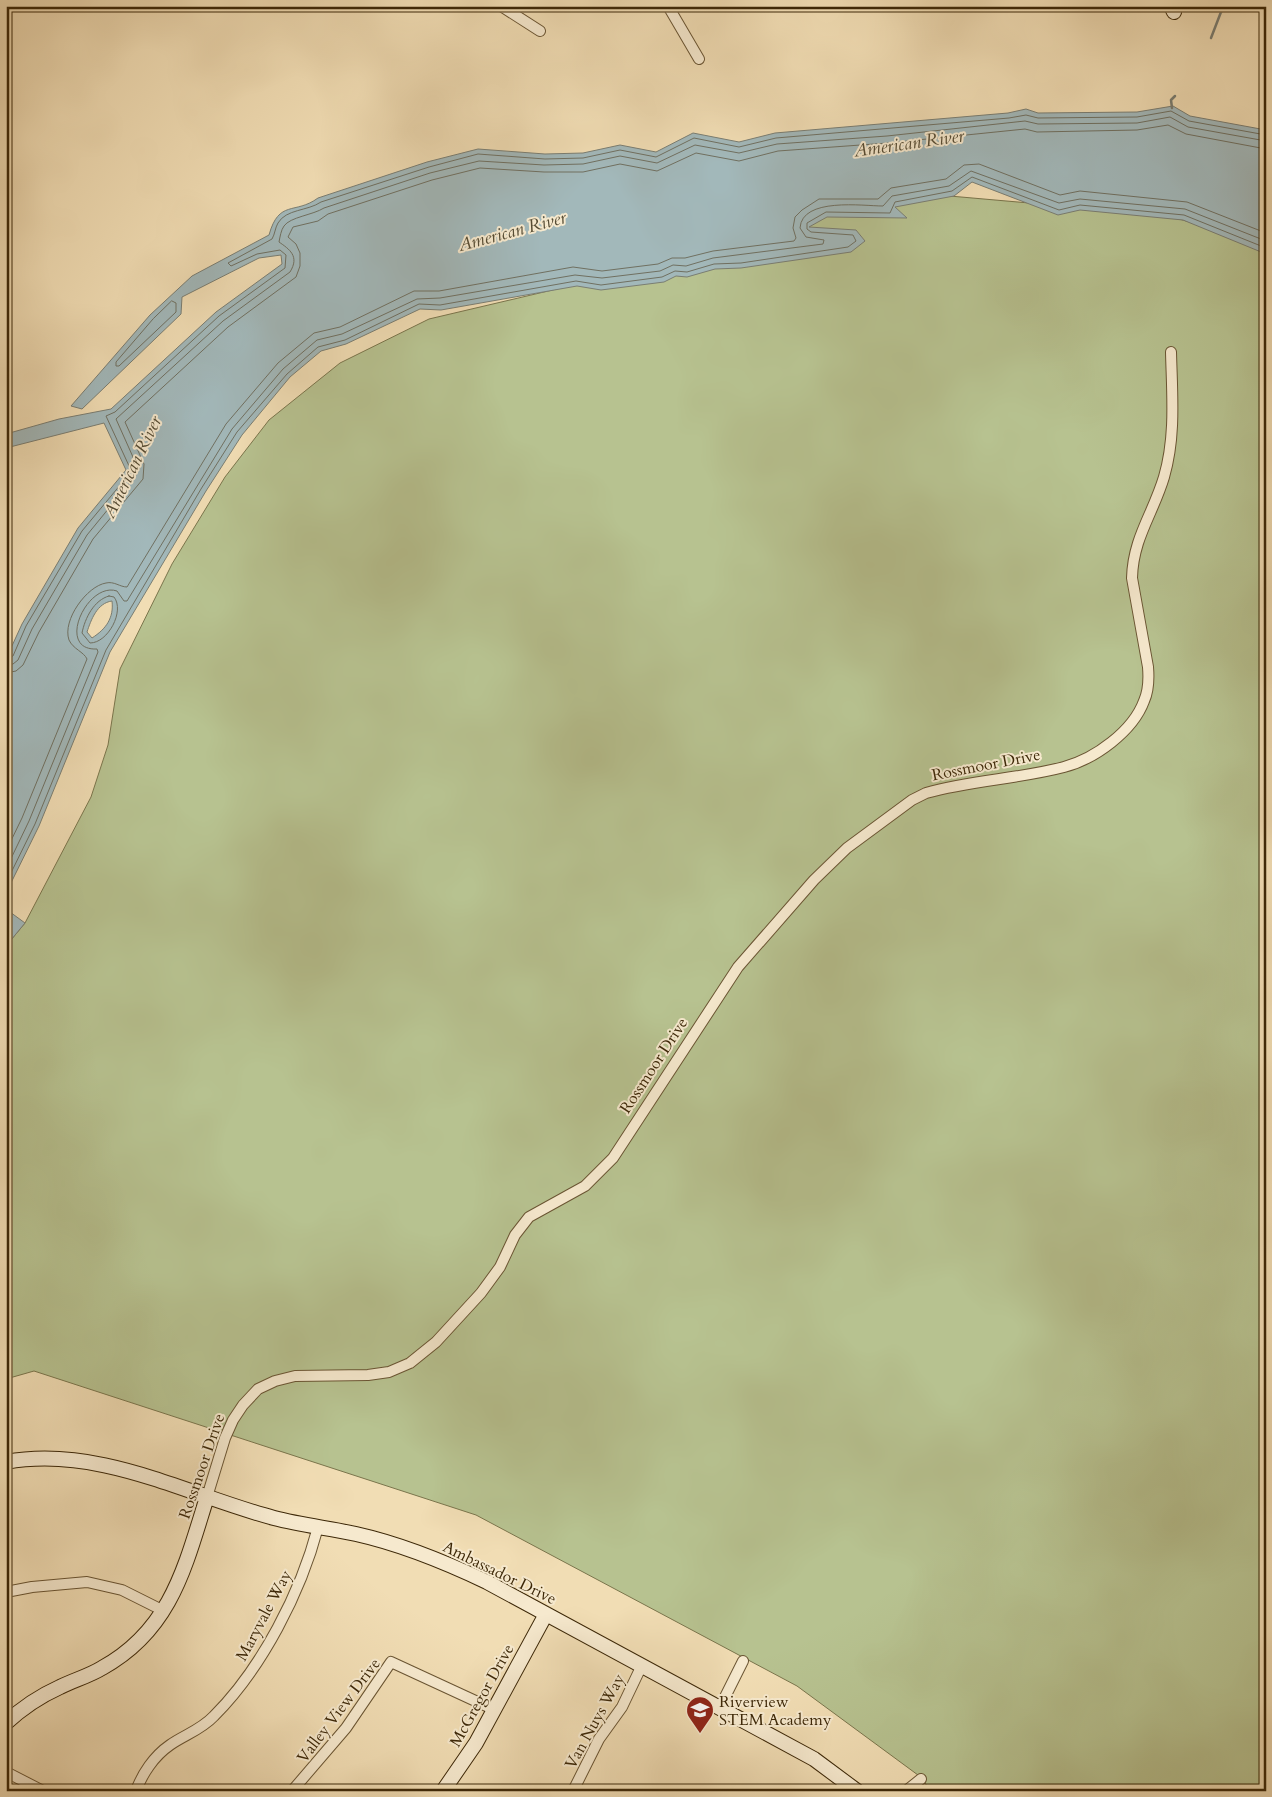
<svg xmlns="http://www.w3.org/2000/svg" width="1272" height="1797" font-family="Cardo,serif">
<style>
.green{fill:#b7c290;stroke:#7a754c}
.water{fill:#a2b8ba;stroke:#7a7e73;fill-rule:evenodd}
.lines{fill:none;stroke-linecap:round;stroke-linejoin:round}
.shore{stroke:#707061;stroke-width:1}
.stream{stroke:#7a7e73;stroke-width:2.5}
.street-casing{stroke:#6a5533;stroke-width:12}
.secondary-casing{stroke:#3d2808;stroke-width:16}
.street{stroke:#f6e9ce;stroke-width:10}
.secondary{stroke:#f6e9ce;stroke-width:14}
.labels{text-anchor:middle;stroke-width:4;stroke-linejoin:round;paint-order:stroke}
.street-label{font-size:16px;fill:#3d2808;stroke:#f6e9ce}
.poi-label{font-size:16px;fill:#3d2808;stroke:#f6e9ce;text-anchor:start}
.water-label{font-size:18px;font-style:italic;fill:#564c34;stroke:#f6e9ce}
</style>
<rect width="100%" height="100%" fill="#f1ddb4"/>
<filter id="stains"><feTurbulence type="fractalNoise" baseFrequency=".004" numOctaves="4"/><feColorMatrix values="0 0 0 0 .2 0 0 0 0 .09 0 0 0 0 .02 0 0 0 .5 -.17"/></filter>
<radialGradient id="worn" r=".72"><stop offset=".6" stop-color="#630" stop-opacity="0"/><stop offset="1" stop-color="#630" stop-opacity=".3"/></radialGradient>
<path class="green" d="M927,194L1165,215L1243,237L1266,250V1791H930L922,1778L797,1686L476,1515L34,1371L6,1379V946L25,923L91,797L108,745L120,669L172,564L225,477L269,420L340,363L429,319L612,276L768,219Z"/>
<path class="water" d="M1173,106L1190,116L1266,130V254L1183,220L1080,210L1058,215L972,182L954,196L895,207L907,218L827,217L809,227L856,230L865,241L851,252L741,268L715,269L687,277L676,276L664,282L601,290L577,286L441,310L420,309L346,344L321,351L290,377L242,435L206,491L110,652L39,826L6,893V659L22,624L78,528L126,470L104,423L6,448V434L59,419L111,409L216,312L282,264L281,255L259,258L182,297L181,314L82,409L71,406L150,315L192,276L269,235C279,199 295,215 318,198L427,162L478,149L545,154L583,153L620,145L656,152L693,133L739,142L775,133L1008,113L1026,109L1038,113L1137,112ZM112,601C114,618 106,629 92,638L87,632C91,620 97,603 112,601Z
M10,912L25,923L6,946V917Z"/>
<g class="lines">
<path class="shore" d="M172,301L176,303V312L119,366H116V362L153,319Z
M109,596L114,597C125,611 108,643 90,643L82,633C85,618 94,600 109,596Z
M6,659L13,656L26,626L82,531L131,472L130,468L106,416L115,412L219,316L285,268L286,255L280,250L257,254L231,266L228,263L272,239C275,234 275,228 278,223C286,209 308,211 321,202L429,167L478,154L545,159L583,158L620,150L656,157L694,138L739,147L776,138L1009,118L1026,115L1038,118L1137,117L1171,111L1189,121L1266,135
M6,665L13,664L18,660L32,629L87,535L136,475L137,466L116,419L223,321L290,272C300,256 289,249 279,242C280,237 281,230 284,226C290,217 313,215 324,208L430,173L479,161L544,165L583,164L620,156L657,163L695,145L739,153L777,144L887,136L1025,121L1038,124L1137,123L1170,117L1188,127L1266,141
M6,673L16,671L23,665L39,632L93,539L143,479L144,464L125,422L228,327L296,277L300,266V253L296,244L288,237L293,227L318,221L328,214L432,180L480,168L544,172H583L620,164L657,171L696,153L739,161L778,151L888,143L1025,129L1037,132L1137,130L1168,125L1186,134L1266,149
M6,851L22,818L87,659C84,652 73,649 69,640C62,620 87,586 106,583C114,581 120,587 127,587L226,424L278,363L314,333L340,327L414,291H439L573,267L602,271L658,264L672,258H685L713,251L794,241L796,238L793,228L795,217L802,210L819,199H878L891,188L946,179L964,165L979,164L1060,195L1080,191L1187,202L1266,233
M6,869L29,821L98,652L97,649C55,651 87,581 117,591L124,601H127L232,429L283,369L317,340L342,334L417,299L440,298L575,275L602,278L660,271L673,265L686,266L713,258L823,244L824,240L806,237L800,228C802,197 863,206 883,206L892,196L949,186L971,171L1059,203L1080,199L1185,209L1266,241
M6,883L35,824L106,650L201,489L237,432L287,374L318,347L345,340L419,304L440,305L576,281L601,285L662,277L675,271L687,272L714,264L741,263L848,247L856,241L853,235L811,232L807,229V223L826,212L890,213L895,202L952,191L972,177L1059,210L1080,205L1184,215L1266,248"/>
<path class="stream" d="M1211,38L1221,12L1227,6
M1172,108L1171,100L1175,96"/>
<g class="street-casing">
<path id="street" d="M501,6L540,31
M668,6L699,59
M207,1497L225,1438L233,1420L243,1405L258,1389L275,1381L295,1376L368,1375L389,1372L410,1363L436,1342L481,1293L500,1267L515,1235L529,1217L585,1186L613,1158L738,967L814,880L847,848L912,800L926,793C971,780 1019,779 1064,767C1095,759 1133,731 1144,701C1149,690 1149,679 1148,667L1132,578C1133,538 1153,514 1164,477C1176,436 1172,394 1171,352
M6,1592L32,1587L87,1582L122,1590L164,1611
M720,1707L743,1661
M6,1772L43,1791
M136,1791C142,1774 154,1756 170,1745C184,1735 201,1730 214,1716C262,1668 301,1592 318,1527
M292,1791L346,1728L391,1662L495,1710
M573,1791L599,1739L622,1707L642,1665
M906,1791L921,1779"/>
</g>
<g class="secondary-casing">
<path id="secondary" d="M1171,6L1174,12
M6,1462C99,1445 187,1495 274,1518C301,1525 328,1528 356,1534C401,1544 445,1562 487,1582L814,1759L857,1791
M6,1723C22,1708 40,1696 60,1687C74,1680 89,1676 102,1668C171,1630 185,1567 207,1497
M443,1791L476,1743L546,1614"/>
</g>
<use href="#street" class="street"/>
<use href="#secondary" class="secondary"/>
</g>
<defs>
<g id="school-pin" transform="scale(1.4375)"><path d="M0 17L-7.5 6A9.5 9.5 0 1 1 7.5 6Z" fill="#8f2418" stroke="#f6e9ce"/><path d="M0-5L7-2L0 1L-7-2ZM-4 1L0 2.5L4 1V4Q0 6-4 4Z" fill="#fff"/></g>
</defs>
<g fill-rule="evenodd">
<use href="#school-pin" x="700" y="1710"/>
</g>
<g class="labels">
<g class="street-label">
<text transform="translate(986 764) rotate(-11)" y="6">Rossmoor Drive</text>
<text transform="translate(653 1065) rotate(-57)" y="6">Rossmoor Drive</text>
<text transform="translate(201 1466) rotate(-71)" y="6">Rossmoor Drive</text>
<text transform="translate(500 1572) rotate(26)" y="6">Ambassador Drive</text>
<text transform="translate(263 1615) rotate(-62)" y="6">Maryvale Way</text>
<text transform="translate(481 1695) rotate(-61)" y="6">McGregor Drive</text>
<text transform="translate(338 1710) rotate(-53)" y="6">Valley View Drive</text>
<text transform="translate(594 1721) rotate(-61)" y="6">Van Nuys Way</text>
</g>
<g class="poi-label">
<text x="719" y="1707">Riverview<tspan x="719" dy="18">STEM Academy</tspan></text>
</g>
<g class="water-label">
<text transform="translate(909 143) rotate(-8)" y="6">American River</text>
<text transform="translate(512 231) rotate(-15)" y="6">American River</text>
<text transform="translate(132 467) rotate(-64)" y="6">American River</text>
</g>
</g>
<rect width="1272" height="1797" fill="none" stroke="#f1ddb4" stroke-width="25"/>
<rect x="8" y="8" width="1257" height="1782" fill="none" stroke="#3d2808" stroke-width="2.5"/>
<rect x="12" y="12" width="1247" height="1772" fill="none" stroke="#3d2808"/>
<rect width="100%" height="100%" filter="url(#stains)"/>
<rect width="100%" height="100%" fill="url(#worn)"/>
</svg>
